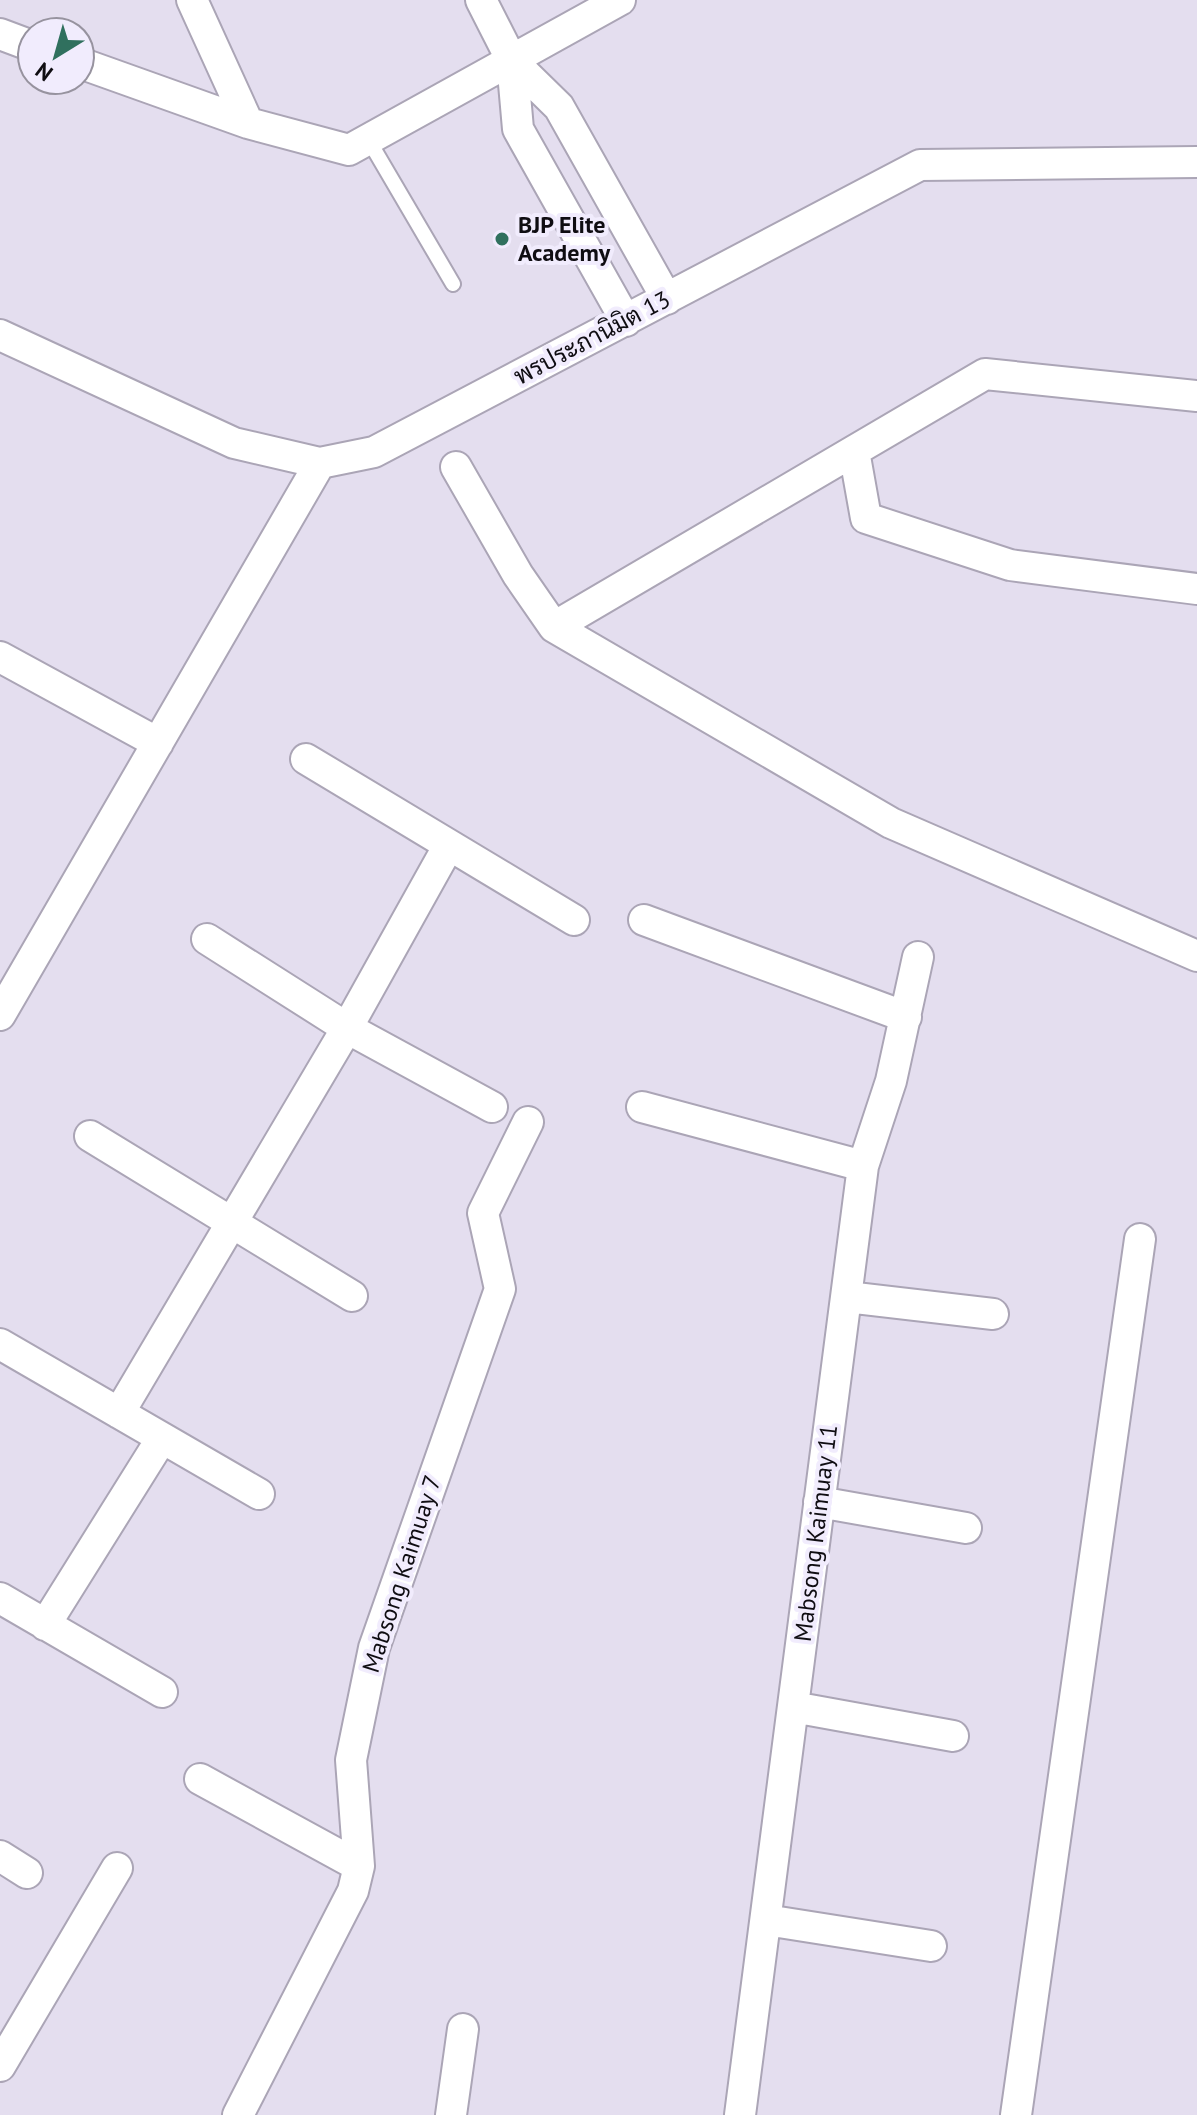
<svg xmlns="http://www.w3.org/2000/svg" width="1197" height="2115" font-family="'PT Sans',Sarabun,sans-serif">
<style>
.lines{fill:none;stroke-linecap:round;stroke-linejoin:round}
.lane-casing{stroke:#aba5b6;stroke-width:18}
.street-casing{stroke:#aba5b6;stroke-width:34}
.lane{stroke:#fff;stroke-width:14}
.street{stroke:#fff;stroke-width:30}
.poi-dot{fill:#30705e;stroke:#f1ecfd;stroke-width:3}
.labels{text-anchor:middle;stroke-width:8;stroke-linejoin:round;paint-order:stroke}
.poi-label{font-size:24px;font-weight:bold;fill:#0f0d12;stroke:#f1ecfd;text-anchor:start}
.street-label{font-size:24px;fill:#0f0d12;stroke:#f1ecfd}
</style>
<rect width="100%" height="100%" fill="#e4deef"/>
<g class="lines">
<g class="lane-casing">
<path id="lane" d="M368,139L453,284"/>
</g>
<g class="street-casing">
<path id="street" d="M192,0L248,123
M481,0L512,61L559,107L667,299
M0,34L32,46
M512,61L518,129L626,321
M80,63L248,123L349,150L620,0
M0,335L234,443L320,463L374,452L920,165L1197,162
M854,451L866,518L1010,565L1197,589
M456,467L518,575L554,627L891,823L1197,956
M554,627L985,374L1197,396
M0,657L158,743
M306,759L574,920
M644,920L906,1017
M207,939L347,1028L492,1107
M0,1015L320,463
M642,1107L863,1166
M90,1136L352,1296
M847,1297L993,1314
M0,1344L259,1494
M119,1413L347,1028L449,845
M819,1502L966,1528
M0,1598L162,1692
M45,1625L162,1438
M793,1707L953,1736
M200,1779L359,1866
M0,1856L27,1873
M766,1920L931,1946
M0,2066L117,1868
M238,2115L353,1891L359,1866L351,1760L374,1648L500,1289L483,1213L528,1122
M451,2115L463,2029
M740,2115L863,1166L891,1081L918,957
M1016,2115L1140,1239"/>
</g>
<use href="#lane" class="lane"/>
<use href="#street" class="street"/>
</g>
<circle class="poi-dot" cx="502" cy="239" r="8"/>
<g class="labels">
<g class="poi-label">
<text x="518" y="233">BJP Elite<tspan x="518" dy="28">Academy</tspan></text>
</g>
<g class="street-label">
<text transform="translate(592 338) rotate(-28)" y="8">พรประภานิมิต 13</text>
<text transform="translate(816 1533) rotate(-83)" y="8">Mabsong Kaimuay 11</text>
<text transform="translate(402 1574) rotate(-72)" y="8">Mabsong Kaimuay 7</text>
</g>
</g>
<g transform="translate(56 56) rotate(217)"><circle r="38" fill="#f1ecfd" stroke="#97939f" stroke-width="2"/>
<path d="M0-6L14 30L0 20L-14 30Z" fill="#30705e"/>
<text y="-12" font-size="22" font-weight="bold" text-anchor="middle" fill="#0f0d12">N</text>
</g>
</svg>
